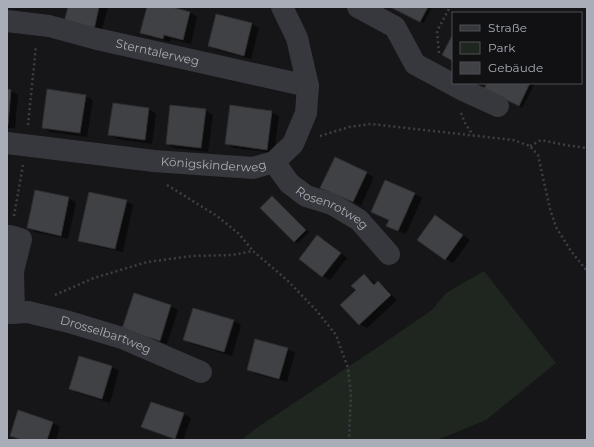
<svg xmlns="http://www.w3.org/2000/svg" width="594" height="447" font-family="Montserrat,sans-serif">
<style>
.green{fill:#1e261f}
.shadow{fill:#0007}
.building{fill:#404145;stroke:#303034}
.lines{fill:none;stroke-linecap:round;stroke-linejoin:round}
.path{stroke:#3d3f44;stroke-width:2.5;stroke-dasharray:2 3;stroke-linecap:butt}
.minor{stroke:#37383d;stroke-width:22}
.labels{text-anchor:middle;stroke-width:3;stroke-linejoin:round;paint-order:stroke}
.street-label{font-size:12px;fill:#a8adb8;stroke:#111113}
</style>
<rect width="100%" height="100%" fill="#161618"/>
<path class="green" d="M484,271L556,363L486,420L437,440H241L258,427L381,345L432,310L446,293Z"/>
<path class="shadow" d="M69,7H108L101,33Z
M148,7H168L190,12L197,17L191,44L171,39L170,42L149,37L141,33Z
M391,7H432L424,23Z
M217,15L252,24L259,28L251,59L216,50L209,46Z
M488,83H535L522,108L485,88Z
M7,90L11,91L18,95L15,128H7Z
M85,96L93,100L87,137L50,132L43,127Z
M231,106L272,112L279,116L274,153L234,148L226,143Z
M149,109L156,114L152,144L117,139L109,135Z
M205,110L213,115L208,152L174,148L167,144Z
M335,158L374,177L361,206L329,191Z
M415,194L422,198L406,234L395,230L390,221L372,212Z
M69,198L76,203L68,239L35,232L28,228Z
M272,198L276,200L309,232L298,243L294,241Z
M126,201L133,205L123,252L86,244L79,240Z
M436,216L443,220L470,240L453,263L445,259Z
M317,236L325,240L347,258L330,280L323,276L300,259Z
M364,276L372,280L376,285L378,283L385,287L397,300L367,328L360,324L357,290Z
M171,306L178,310L167,344L131,332Z
M234,321L241,325L232,356L192,344L184,340Z
M288,349L295,353L287,382L255,374L248,369Z
M80,357L112,367L119,371L110,403L78,393L70,389Z
M183,414L191,418L183,440H180V439L149,429V430L143,427Z
M53,423L60,427L56,440H20L11,435Z"/>
<path class="building" d="M68,7H99L94,30L64,22Z
M147,7H172L190,12L183,40L164,35L163,39L140,33Z
M390,7H428L420,22Z
M216,14L252,23L244,56L208,46Z
M453,34V61L442,55Z
M487,83H530L519,106L484,89Z
M7,89L11,90L8,125H7Z
M47,89L86,95L80,133L42,128Z
M113,103L149,108L145,140L108,135Z
M170,105L206,109L201,148L166,144Z
M230,105L272,111L267,150L225,144Z
M335,157L367,172L353,202L320,188Z
M385,180L415,193L398,231L386,226L389,220L371,212Z
M35,190L69,197L61,236L27,228Z
M89,192L127,200L115,249L78,241Z
M272,196L306,230L294,242L260,208Z
M435,215L463,235L445,260L417,240Z
M317,235L341,253L322,277L299,259Z
M364,274L374,285L378,281L391,295L359,325L340,305L356,290L351,286Z
M134,293L171,305L160,341L122,329Z
M193,308L234,320L224,352L183,340Z
M255,339L288,348L279,379L247,370Z
M79,356L112,366L102,399L69,389Z
M151,402L184,413L175,439L141,427Z
M18,410L53,422L47,440H23L10,436Z"/>
<g class="lines">
<path class="path" d="M439,53L437,31L450,7
M461,113L466,125L473,135
M28,125L36,46
M320,136L349,127L371,124L513,140L530,146L538,155L550,209L556,227L571,251L587,271
M530,146L541,140L565,145L587,148
M167,185L217,216L239,234L253,251
M14,216L23,165
M55,295L94,278L147,262L192,256L232,255L253,251L287,280L316,310L336,335L348,368L351,394L349,440"/>
<g class="minor">
<path d="M358,7L395,27L415,64L465,91L498,106"/>
<path id="s1" d="M7,21L49,26L97,39L308,86"/>
<path id="s2" d="M7,143L154,161L253,168L274,162L293,144L306,113L308,86L297,38L282,7"/>
<path id="s3" d="M274,162L289,183L306,196L332,204L359,220L389,254"/>
<path d="M7,236H10L21,239L13,271L14,313"/>
<path id="s4" d="M7,313L28,312L69,322L122,338L201,372"/>
</g>
</g>
<g class="labels">
<g class="street-label">
<text dy="4" stroke="none"><textPath href="#s1" startOffset="154">Sterntalerweg</textPath></text>
<text dy="4" stroke="none"><textPath href="#s2" startOffset="208">Königskinderweg</textPath></text>
<text dy="4" stroke="none"><textPath href="#s3" startOffset="76">Rosenrotweg</textPath></text>
<text dy="4" stroke="none"><textPath href="#s4" startOffset="102">Drosselbartweg</textPath></text>
</g>
</g>
<rect width="594" height="447" fill="none" stroke="#a8adb8" stroke-width="16"/>
<rect x="452" y="12" width="130" height="72" fill="#111113" stroke="#4d4f55"/>
<rect x="460" y="25" width="20" height="6" fill="#37383d" stroke="#4d4f55"/>
<text x="488" y="32" font-size="12" fill="#a8adb8">Straße</text>
<rect x="460" y="42" width="20" height="12" fill="#1e261f" stroke="#4d4f55"/>
<text x="488" y="52" font-size="12" fill="#a8adb8">Park</text>
<rect x="460" y="62" width="20" height="12" fill="#404145" stroke="#4d4f55"/>
<text x="488" y="72" font-size="12" fill="#a8adb8">Gebäude</text>
</svg>
